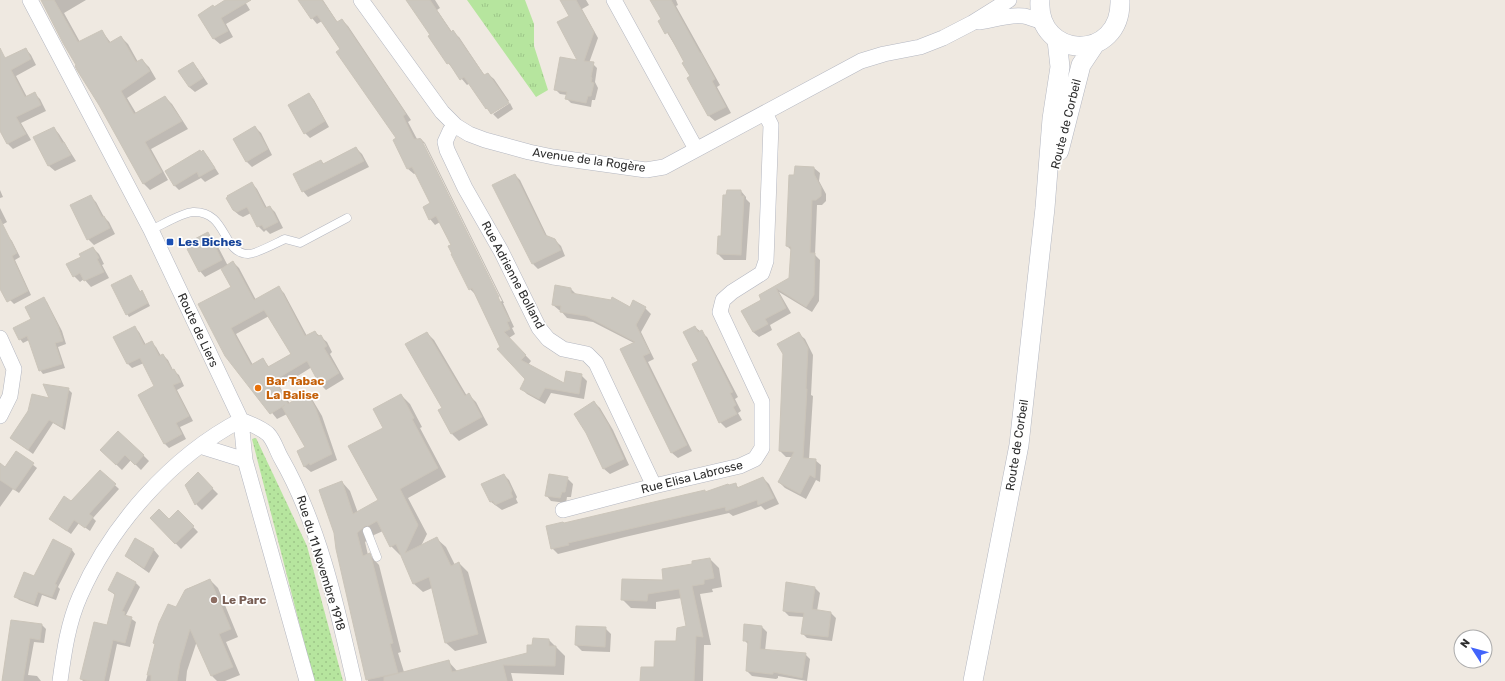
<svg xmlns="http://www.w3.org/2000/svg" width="1505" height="681" font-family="Rubik,sans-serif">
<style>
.grass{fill:url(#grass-dots)}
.park{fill:url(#park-tufts)}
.shadow{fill:#0003;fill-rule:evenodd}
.building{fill:#cbc7bf;stroke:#cbc5ba;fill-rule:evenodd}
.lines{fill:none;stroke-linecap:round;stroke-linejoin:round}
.service-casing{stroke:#b4b7c1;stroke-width:9}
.minor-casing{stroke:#b4b7c1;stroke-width:16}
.tertiary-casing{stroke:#b4b7c1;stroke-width:20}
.service{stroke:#fff;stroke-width:8}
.minor{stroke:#fff;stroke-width:15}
.tertiary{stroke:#fff;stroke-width:19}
.transit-dot{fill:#1a4fb4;stroke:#fff;stroke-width:1.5}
.food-dot{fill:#e8710a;stroke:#fff;stroke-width:1.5}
.education-dot{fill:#8d6e63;stroke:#fff;stroke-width:1.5}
.labels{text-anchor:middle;stroke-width:3.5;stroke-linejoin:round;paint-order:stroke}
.street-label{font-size:12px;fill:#2e2e2e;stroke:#fff}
.transit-label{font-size:12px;font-weight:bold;fill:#164399;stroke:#fff;text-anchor:start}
.food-label{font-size:12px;font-weight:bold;fill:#c56008;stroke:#fff;text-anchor:start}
.education-label{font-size:12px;font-weight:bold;fill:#785e54;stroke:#fff;text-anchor:start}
</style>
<defs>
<pattern id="grass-dots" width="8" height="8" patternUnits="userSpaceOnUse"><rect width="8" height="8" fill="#b6e59e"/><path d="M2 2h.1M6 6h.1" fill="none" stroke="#9dc588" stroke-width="1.8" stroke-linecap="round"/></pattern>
<pattern id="park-tufts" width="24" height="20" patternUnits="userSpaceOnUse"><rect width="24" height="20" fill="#b6e59e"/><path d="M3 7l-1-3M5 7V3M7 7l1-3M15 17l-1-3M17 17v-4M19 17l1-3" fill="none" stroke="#9dc588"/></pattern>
</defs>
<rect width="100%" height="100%" fill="#efe9e1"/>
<path class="grass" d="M256,438L307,546L343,681H314L252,439Z"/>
<path class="park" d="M467,0H525L534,24V46L548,90L536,97Z"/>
<path class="shadow" d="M42,0H86L64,13L80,42L102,31L111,43L121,37L128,44L138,62L142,60L149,67L156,79L127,98L136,113L165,97L172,104L188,129L151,149L168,180L150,190L143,183Z
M227,0H244L250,10L226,24L233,37L220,44L214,39L199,15Z
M299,0H323L338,23L342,20L348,26L411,120L408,122L417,139L420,138L425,143L504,303H503L514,327L512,328L515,334L509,338L531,361L528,365L564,384L581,375L587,381L584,399L551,393L545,404L527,394L521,388L526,379L501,347L476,295L470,289L452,245L440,222L435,225L430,219L431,204L416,173L414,174L408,169L394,140L398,138L322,21L317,24L312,18ZM422,143H424L502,301L500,302Z
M407,0H435L440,8L437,10L452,32L459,37L485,76L488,74L494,79L509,101L491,113L487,108L470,83L467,85L448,63L432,35Z
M561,0H586L589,5L582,9L598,38L589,63H592L597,68L595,82L598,88L595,100H592L591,107L571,103L567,99V95L560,94L555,89L579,61L570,17Z
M652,0H676L678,5L676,6L720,85L717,87L731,113L715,121L709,116L688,78L691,77L685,62L660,21L662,20Z
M26,49L31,55L36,65L16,76L27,97L34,93L40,99L46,111L21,123L31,140L13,149L7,143L0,129V62Z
M193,63L198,69L208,84L195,92L189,87Z
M309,94L314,100L329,127L310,138L305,133Z
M510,103L513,109L498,119L493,114Z
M255,127L261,133L272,155L252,167L246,161Z
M54,128L59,134L76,161L55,171L49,166L34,138Z
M356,148L362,154L369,167L308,197L303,191L321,161L324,164Z
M203,152L208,157L219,174L205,182L201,178L179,190L174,185Z
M796,167L814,168L820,173L819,181L826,194V201L822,205H817L815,255L820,260L819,301L812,312L779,292L791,313L770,325L772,330L759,337L753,332L743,311L763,300L760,295L790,279L791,250L787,246Z
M515,175L520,180L548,238L555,240L561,246L565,256L538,269L533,264L494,185Z
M252,183L257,189L267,208L270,207L275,212L283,228L270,234L266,230L264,232L258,226L251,213L243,217L239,215L233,210Z
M0,190L3,197L0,198Z
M741,191L746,197V199L750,203L746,260H724L718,254L722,237Z
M90,196L96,202L104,217L109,222L115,234L94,245L88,239Z
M0,208L7,222L0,226L12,241L20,257L15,260L31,295L14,304L10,300L0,280Z
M208,234L214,239L228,266L233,262L239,268L256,300L278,287L284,293L307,336L315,332L327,342L332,352L330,354L344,379L326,390L320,384L312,367L280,387L290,404L307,394L312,399L322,416L337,460L311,472L305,467L298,452L306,448L287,414L277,419L226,356L232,288L222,268L205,277L200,271ZM269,316L292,354L269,367L263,359L253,365L236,334Z
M93,248L99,254L104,264L102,265L109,278L91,287L84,279L80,282L74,276L82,257Z
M131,276L140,292H142L144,294L150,306L129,317L127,314Z
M571,289L577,295L630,308H645L651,314L641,332L654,359L648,362L692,451L678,458L672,453L621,349L634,343L593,322L567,318L561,311L559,310L553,305Z
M43,299L47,302L62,331L66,344L58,347L65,368L43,374L40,370L29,340L23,343L20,339Z
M695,327L707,337L738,397L735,399L741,411L738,413L742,420L726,428L720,422Z
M135,328L139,332L146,345L151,342L156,347L161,356L163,355L168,360L173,370L179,375L184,386L177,390L193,421L180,427L186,439L169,448L164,443L156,387L144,363L132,368L128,364L115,338Z
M427,333L434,340L467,396L469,395L476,402L488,425L459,441L452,434L439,411L443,409Z
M799,334L805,339L813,355L811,395L813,396L809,459L815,460L821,465L820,482L816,480L806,499L785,488L779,482L792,457H786L780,451Z
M68,389L72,393L65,430L53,423L33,454L11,438L50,399Z
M401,395L410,404L422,427L420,428L446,477L408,498L427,534L421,546L437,539L446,547L455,565L459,563L468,572L487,643L455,651L446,643L432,588L423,592L414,584L402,554L400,555L391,546L383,531L374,535L365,542L368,555L369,554L379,565L401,652L398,653L404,672L448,661L458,672L528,654L533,646L549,640L565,656L564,675L511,673L513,681H368L337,549L342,482L350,491L358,513L379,501L385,429Z
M594,402L600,408L613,430L629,465L610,474L604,469L586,432Z
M101,450L143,455L149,461L141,470L131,460L122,470Z
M17,452L37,468L19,493L13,489L0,507V464L5,468Z
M100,471L119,489L93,518L96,521L90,531L79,523L71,534L50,519L71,502Z
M198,474L218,494L202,510L196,504L186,485Z
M504,475L509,480L517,497L516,499L518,503L502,510L491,502L482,485Z
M567,478L573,484L571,497H567L566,503L551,501L546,495Z
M763,478L769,484L779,504L765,510L761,506L733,516L729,513L625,537L558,554L552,548L564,524L705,491L706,493L735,484L739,488Z
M178,511L198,532L181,549L151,518L169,520Z
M135,539L154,550L159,556L149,573L132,561L126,556Z
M53,541L72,550L75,554L58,587L60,589L56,600L42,595L38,607L19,600L15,596L35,577Z
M710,559L719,568L722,587L712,589L713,592L700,594L711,645H704L703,681H641L655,668L677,642L687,627L682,598L656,602V609L631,608L622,599L664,581L694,565Z
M210,580L218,588L238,637L226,642L240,675L225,681H217L211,675L197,641L187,671L186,681H146L156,644L177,609L186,589Z
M135,582L140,587L126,615L136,622L130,647L117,644L109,681H83L81,679L108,626L115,595L109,590Z
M787,584L815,588L820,593L817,611L831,613L836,618L832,641L807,638L802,633L804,617L789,616L784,611Z
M12,621L42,625L46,629L44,643L34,642L28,675L37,676L41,681H2Z
M762,627L767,632L765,651L805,654L810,659L807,681L778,676V678L776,679L752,676L747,671L749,645L744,640Z
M605,628L611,634L610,652L582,651L576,645Z"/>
<path class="building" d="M41,0H54L78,42L102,30L109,43L121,36L136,62L142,59L150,71L121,91L134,114L165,96L182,121L145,142L162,172L143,184L99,105L77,70L75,66L76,65L63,43Z
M225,0H251L221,18L228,31L213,39L198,15L213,5L214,7Z
M298,0H322L337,22L342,19L406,114L403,116L414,139H421L499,297H498L510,321L507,322L510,329L504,332L526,355L521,360L564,383L566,371L582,374L579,394L545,388L539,399L520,389L525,379L497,349L500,347L472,288L469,290L451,254H452L448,246L451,245L436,216L429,220L423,207L430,203L412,167L407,169L393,140L396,138L336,52L340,49L317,15L311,19Z
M406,0H430L451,32L453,30L484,75L488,73L509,103L491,114L487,108L486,109L464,77L460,80L449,63L447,64L428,36L430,35Z
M560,0H576L594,32L584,61L594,62L591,77L592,78L591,82L594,83L591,96H588L586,103L565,99L567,92L554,90L560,57L577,60L557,22L569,16Z
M650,0H671L700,53H701L715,79L712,81L726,107L708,116L687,78L690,76L682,63L684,62L668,32L665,34L658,21L661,19Z
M0,48L5,58L26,48L31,59L11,70L25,97L35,92L41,105L16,117L26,134L7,144L0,131Z
M193,62L203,78L189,87L178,71Z
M309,93L325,121L304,134L288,105Z
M255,126L268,149L246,162L233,139Z
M54,127L62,143L64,142L71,155L48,166L33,137Z
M356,147L364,161L302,192L293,174L321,160L323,164Z
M200,150L201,152L203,150L215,168L199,177L197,172L174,186L165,171Z
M795,166L814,167V174L821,187V196L816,200H812L810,253H815L814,295L806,307L776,288L786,308L765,319L768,324L753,332L741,311L761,300L759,295L789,278L791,247L786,246L789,175H794Z
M515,174L545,235L555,239L561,250L532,264L492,185Z
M252,182L265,208L270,206L278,222L264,229L262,225L257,227L247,207L237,212L233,210L226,198L228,197L227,196Z
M727,190H741V196H744L741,255L717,254L718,236H721L723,195H726Z
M91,195L102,217L104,216L110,228L87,240L70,205Z
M0,219L17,253L12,256L28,291L7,302L0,289Z
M208,232L222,260L199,272L187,249L191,247L189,242Z
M93,247L99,258L97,259L104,272L84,281L80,273L73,277L66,264L81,257L79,254Z
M233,261L254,300L279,286L305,336L315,331L318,336L321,335L327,346L324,348L339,373L320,385L307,361L275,380L288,404L307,392L316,409L332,454L310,465L309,463L304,467L297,451L305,447L282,407L285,405L270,414L225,356L198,304L231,287L221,269ZM264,310L291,354L268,367L263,358L251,365L231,328Z
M131,275L140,292L142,290L148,303L126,315L111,285Z
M555,285L571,288V293L611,300L612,297L630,307L633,300L646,307L636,325L650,353L643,356L687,445L671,453L620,349L635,342L586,316L560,312L561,306L552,305Z
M44,297L58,326L63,341L55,343L62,364L39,371L27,336L19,340L13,328L31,319L25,307Z
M135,326L144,345L152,341L159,356L163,354L172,370L174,369L181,382L173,385L189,416L176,423L182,434L164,444L138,395L154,386L140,358L127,364L113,337Z
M695,326L698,332L702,330L733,392L730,393L736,405L733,407L737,414L719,423L692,364L698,361L683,332Z
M427,332L465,396L469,393L482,417L451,434L438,410L442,408L405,344Z
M799,332L808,348L806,389H807L803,458L816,459L815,478L810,475L800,494L778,482L794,452L779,451L783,354L777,344Z
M43,384L69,388L62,427L49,420L28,450L10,438L28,411L32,394L49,398Z
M401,394L414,418L412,419L438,468L400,489L418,525L405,553L437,537L451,566L459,562L478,634L445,643L429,577L413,584L396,544L390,547L377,521L368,526H365L357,533L363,556L370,553L371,556L393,643L390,644L398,673L366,680L336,549L334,533L319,490L342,481L353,514L378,500L348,446L383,428L373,409Z
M594,401L608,424L624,459L603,469L586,433L574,414Z
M118,431L144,455L135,465L125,455L116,465L100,450Z
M16,451L34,463L15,490L0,480V463L5,467Z
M100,470L116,484L89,514L93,517L85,528L74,520L67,531L49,519L64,496L71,501Z
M198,472L213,488L195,505L185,485Z
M504,474L512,490L511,493L513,497L495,505L493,501L490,502L481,484Z
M549,474L568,477L565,492H562L560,498L545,496Z
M763,477L774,498L758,505L757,500L726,511L725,507L568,543L569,545L551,549L546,526L563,522L564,523L705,490V492L728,484L729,485L736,483L737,488Z
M159,509L169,519L178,510L194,526L175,544L150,518Z
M135,538L154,549L144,568L125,556Z
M53,539L72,549L55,584L57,585L52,597L38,592L34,604L14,597L24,572L34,576Z
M710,558L714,578L704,580V584L692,586L703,637L696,636L694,681H640L641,667H654L655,641H676L677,628L686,626L679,589L648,594L647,601L621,600L622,579L663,580L662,569L692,564V561Z
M117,572L136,582L122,611L125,612L124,615L132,617L125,643L113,640L104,681H90L80,679L94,622L107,625L115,594L108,590Z
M210,579L231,629L219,634L233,667L211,676L190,629L180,663L177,681H151V675H147L155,644L153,643L159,623L168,604L176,607L185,590Z
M786,582L815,587L812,609L831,612L828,637L801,634L804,613L783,611Z
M11,620L42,624L40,640L30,638L23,681H2Z
M744,624L762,626L760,649L806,653L802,678L773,672V674H770L746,671L748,641H743Z
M576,626L606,627L605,647L575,645Z
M533,638L549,639V646H556L555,666L503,665L507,681H384V677L449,660L452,672L527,653V645H532Z"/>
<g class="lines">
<g class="service-casing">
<path id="service" d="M151,230C162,225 181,213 193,212C228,211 221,253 248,254C254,255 278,242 285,239L300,243L347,218
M367,531L377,557"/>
</g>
<g class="minor-casing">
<path id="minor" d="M30,0L151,230L241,420L245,460L307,681
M361,0L442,112L456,126L469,134L485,140L529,152L553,157L646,170L664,167L861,61L884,54L920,47L943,38L972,23L1009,0
M614,0L696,149
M979,22C993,20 1010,14 1024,16C1030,17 1034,20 1042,21
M456,126L450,131L445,142L447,150L465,188L501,251L539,328L548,339L563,349L587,354L596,363L654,486
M0,338L14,369L10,396L0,416
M241,420C250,424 260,427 268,434C274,440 277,451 281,458C319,524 337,607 354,681
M200,446L245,460
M563,510L654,486L740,466L755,459L762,448V402L720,312L723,300L732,292L762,273L766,261L771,125L765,113
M60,681C64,652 68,623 80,596C111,525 172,456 241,420"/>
</g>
<g class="tertiary-casing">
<path id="tertiary" d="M1040,0C1036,60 1122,63 1120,0
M1059,151L1081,65L1095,44
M973,681L1019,445L1045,208L1052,119L1060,67L1057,40"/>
</g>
<use href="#service" class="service"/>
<use href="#minor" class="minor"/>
<use href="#tertiary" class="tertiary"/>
</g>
<rect class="transit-dot" x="166" y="238" width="8" height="8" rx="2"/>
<circle class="food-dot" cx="258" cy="388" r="4"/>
<circle class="education-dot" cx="214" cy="600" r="4"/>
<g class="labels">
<g class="street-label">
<text transform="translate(1066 124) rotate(-76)" y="4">Route de Corbeil</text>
<text transform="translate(589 160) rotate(8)" y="4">Avenue de la Rogère</text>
<text transform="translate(513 275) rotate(62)" y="4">Rue Adrienne Bolland</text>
<text transform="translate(198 330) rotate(65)" y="4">Route de Liers</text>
<text transform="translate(1017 445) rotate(-81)" y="4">Route de Corbeil</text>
<text transform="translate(692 477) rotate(-14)" y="4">Rue Elisa Labrosse</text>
<text transform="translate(321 563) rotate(73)" y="4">Rue du 11 Novembre 1918</text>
</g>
<g class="transit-label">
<text x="178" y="246">Les Biches</text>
</g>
<g class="food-label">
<text x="266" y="385">Bar Tabac<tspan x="266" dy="14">La Balise</tspan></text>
</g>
<g class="education-label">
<text x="222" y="604">Le Parc</text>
</g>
</g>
<g transform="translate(1473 649) rotate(306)"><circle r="19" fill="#ffffff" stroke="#ababab"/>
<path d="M0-3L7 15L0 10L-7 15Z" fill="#4264fb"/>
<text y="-6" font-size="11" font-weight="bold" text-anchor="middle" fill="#2e2e2e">N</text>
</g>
</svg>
